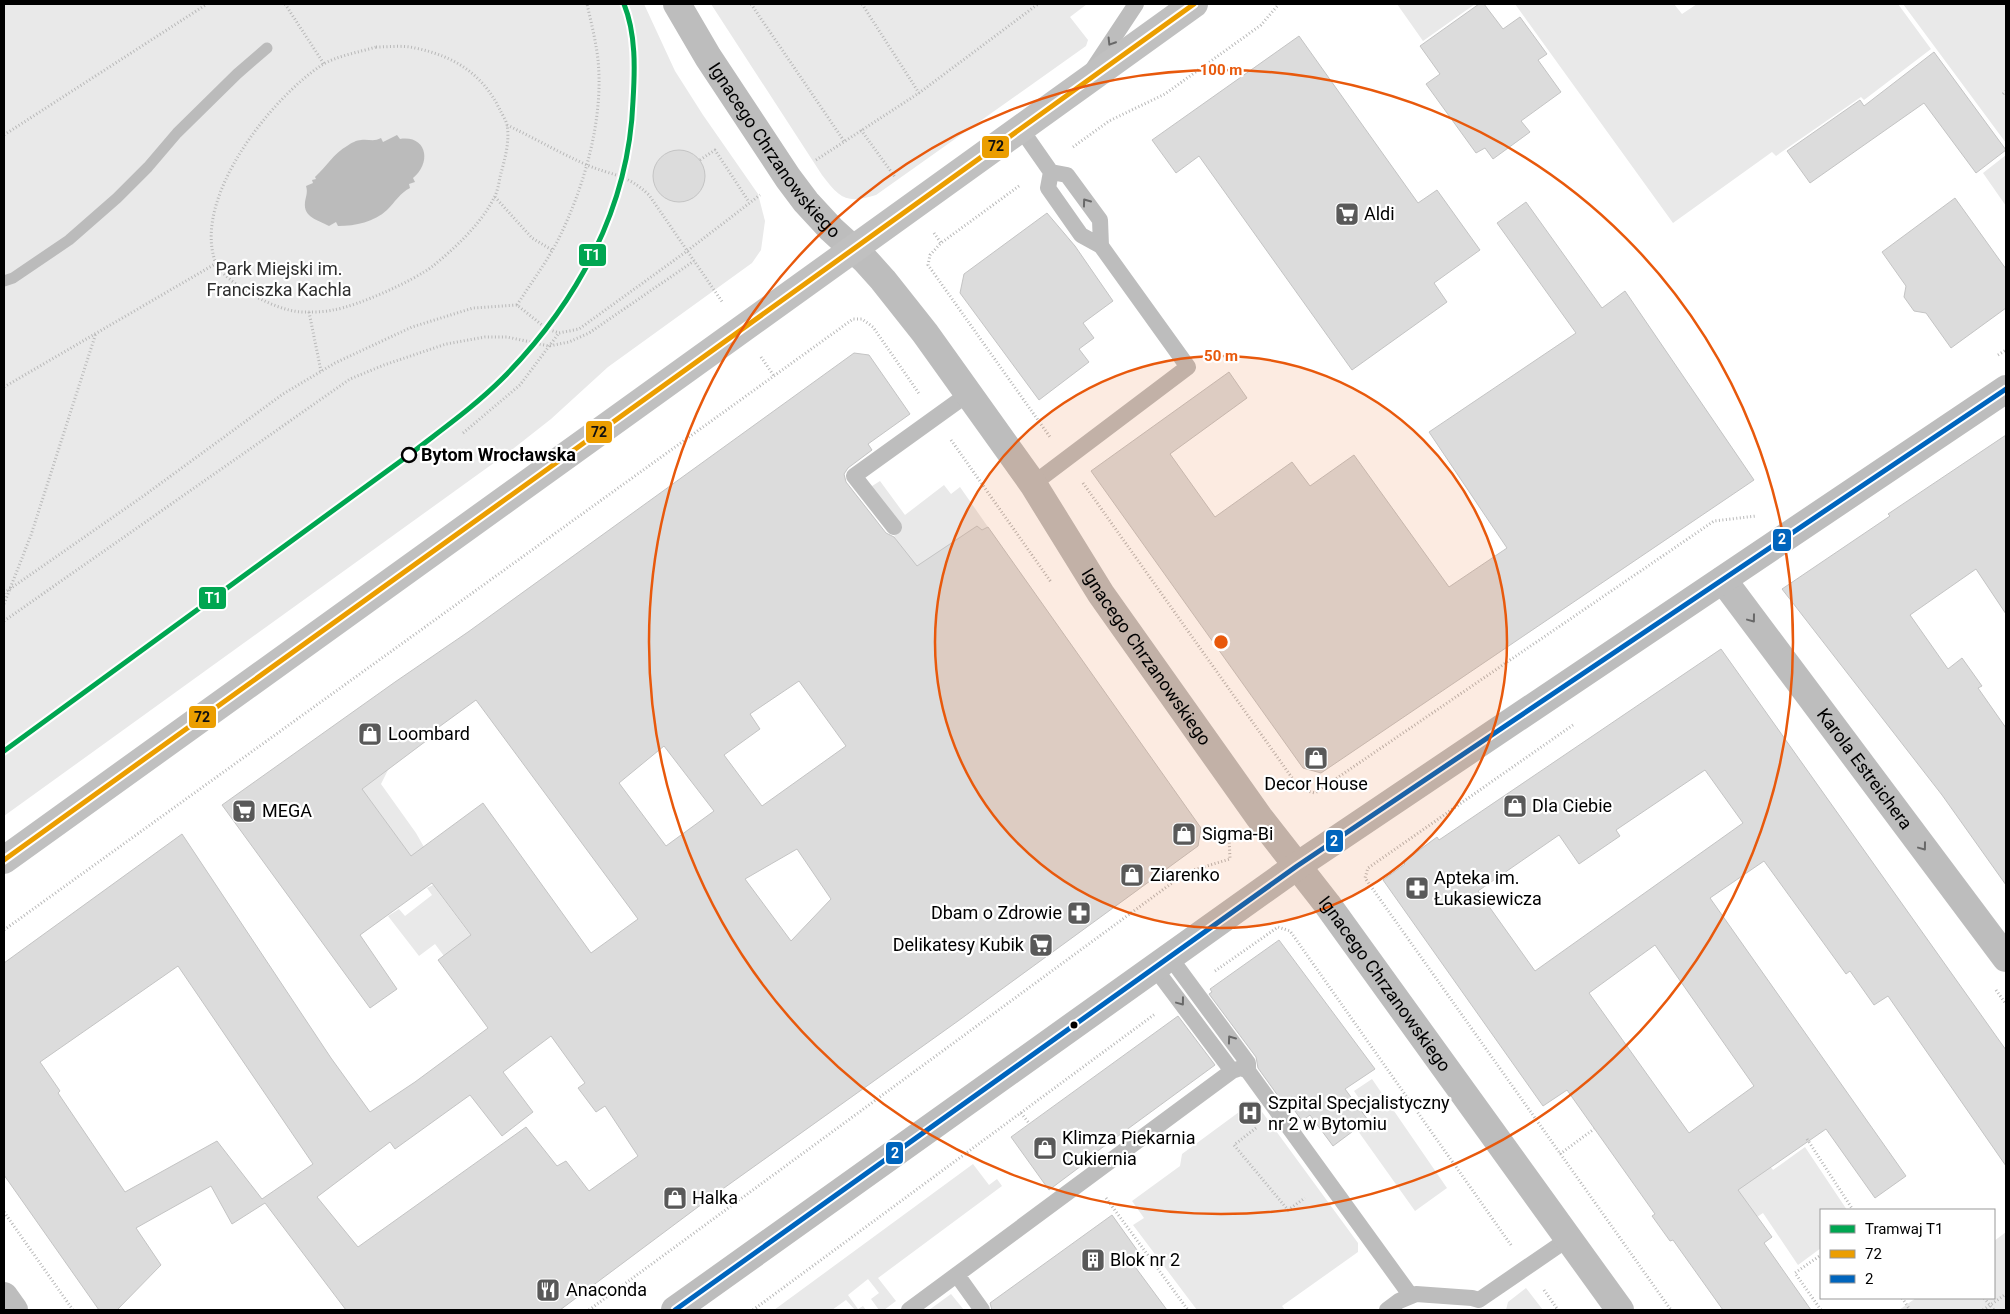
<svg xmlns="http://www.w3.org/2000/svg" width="2010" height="1314" font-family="Roboto,sans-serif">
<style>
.green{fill:#e9e9e9}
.water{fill:#bbb}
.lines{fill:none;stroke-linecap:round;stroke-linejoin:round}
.stream{stroke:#bbb;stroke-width:11}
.building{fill:#dcdcdc;stroke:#c4c4c4;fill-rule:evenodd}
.path{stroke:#b8b8b8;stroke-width:3;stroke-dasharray:1 2.5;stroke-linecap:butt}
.lane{stroke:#bdbdbd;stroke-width:16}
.street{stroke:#bdbdbd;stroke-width:28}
.secondary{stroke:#c0c0c0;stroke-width:28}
.bus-1-casing{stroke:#fff;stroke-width:9}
.bus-2-casing{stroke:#fff;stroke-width:9}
.bus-1{stroke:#eb9e00;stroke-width:5}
.bus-2{stroke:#0065bd;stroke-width:5}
.tram-1-casing{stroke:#fff;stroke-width:9}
.tram-1{stroke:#00a651;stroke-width:5}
.oneway{stroke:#686868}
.ring{fill:none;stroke:#e8590c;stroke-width:2.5}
.stop-dot{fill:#fff;stroke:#000;stroke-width:2.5}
.bus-dot{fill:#000;stroke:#fff;stroke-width:2}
.labels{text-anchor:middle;stroke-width:4.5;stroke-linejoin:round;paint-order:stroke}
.street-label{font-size:18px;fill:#000;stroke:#fff}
.poi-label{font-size:18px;fill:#000;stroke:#fff;text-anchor:start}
.park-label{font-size:18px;fill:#2e2e2e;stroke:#fff}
.stop-label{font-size:18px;font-weight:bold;fill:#000;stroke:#fff;text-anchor:start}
.centre{fill:#e8590c;stroke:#fff;stroke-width:2.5}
.ring-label{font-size:15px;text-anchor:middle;font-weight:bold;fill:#e8590c;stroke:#fff;stroke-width:4.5;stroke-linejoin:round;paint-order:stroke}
.line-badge{stroke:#fff;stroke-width:2}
.badge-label{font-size:14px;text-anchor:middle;font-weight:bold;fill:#fff}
.pale-badge-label{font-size:14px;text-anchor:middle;font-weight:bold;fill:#111}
</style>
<rect width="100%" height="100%" fill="#fff"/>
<path class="green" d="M4,4H644L675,71L703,115L758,194L765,221L761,250L752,263L608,367L551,419L509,452L4,816Z
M711,4H1087L1070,17L1088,40L1086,46L876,195C847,204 840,199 822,175Z
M1397,4H1475L1423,41Z
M1515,4H1674L1682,14L1697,4H1898L1931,49L1864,100L1861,97L1776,156L1772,152L1673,223Z
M1903,4H2006V143Z
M2006,155V206L1983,173Z
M880,481L905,515L944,485L951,494L960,487L988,527L982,530L977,526L960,537L919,575L894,536L899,529L869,488Z
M389,768L381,784L416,833L424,847L411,856L362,789Z
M433,885L471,936L444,956L435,944L419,956L388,916L399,909L405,916L432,895L427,888Z
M1372,1079L1447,1188L1415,1211L1358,1131L1374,1120L1354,1091Z
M1254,1101L1358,1243V1252L1282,1306L1285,1310H1197L1133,1225L1144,1218L1132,1201L1180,1166L1182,1154Z
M1805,1147L1847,1210H1821V1248L1798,1265L1763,1213L1754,1219L1732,1187L1766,1161L1773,1170Z
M973,1164L989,1185L997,1179L1002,1186L878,1278L896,1301L884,1310H879L871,1299L879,1293L868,1279L848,1295L858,1309L863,1306L866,1310H855L846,1300L832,1310H774Z
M2006,1232V1310H1899L1916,1298H1994V1241Z
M1526,1288L1543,1310H1506L1508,1302Z
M951,1294L964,1310H929Z"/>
<path class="water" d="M397,135L400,139C427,135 432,163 413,178L415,182L409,184L410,188C400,193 395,202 387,210C374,222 356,226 338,226L336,222L329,226C319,220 303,218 305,202C306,196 308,192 306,186L313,183L312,180L316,179L315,177C326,167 334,153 347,146C351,143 357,140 361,140C369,139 374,142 381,138L383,142Z"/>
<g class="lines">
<path class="stream" d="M4,281L13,278L69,240L117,198L148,167L177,133L237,74L267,48"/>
</g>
<path class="building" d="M1479,4H1484L1503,29L1520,17L1547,54L1538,60L1561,92L1521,121L1530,132L1493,159L1485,148L1476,153L1426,84L1440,74L1420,46Z
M1299,36L1418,203L1437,190L1480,250L1434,283L1447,302L1352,370L1199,156L1176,173L1152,140Z
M1934,52L2006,150L1976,173L1924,103L1810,183L1787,151L1860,100L1864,106Z
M653 176a26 26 0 1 1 52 0a26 26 0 1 1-52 0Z
M1955,198L2006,269V308L1951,348L1926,313L1914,311L1904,297L1906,286L1882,252Z
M1526,202L1602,308L1625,291L1754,480L1321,773L1303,768L1091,471L1229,372L1247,398L1170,454L1215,517L1292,462L1310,486L1354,455L1449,587L1507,548L1429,432L1576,333L1497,223Z
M1047,213L1075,246L1113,301L1083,323L1094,338L1079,349L1089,362L1039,400L960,293L964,274Z
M854,353L869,355L910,414L868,444L872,450L848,468L844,474L846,482L886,533L894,537L917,566L977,526L982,530L988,527L1201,828L1198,846L958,1021L710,1198L560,1310H346L265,1203L232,1224L211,1186L136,1228L161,1265L117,1310H99L4,1175V963L182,834L331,1058L370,1112L415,1082L488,1028L438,960L471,935L432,883L360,935L397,989L370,1008L222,805L395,682L468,632ZM799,681L846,746L762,806L724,755L760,729L750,714ZM476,700L638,919L591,953L483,803L411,856L362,789L434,735L432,732ZM664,746L714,811L666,846L619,783ZM797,849L831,899L791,941L745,879ZM178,966L313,1164L262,1199L217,1141L125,1192L58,1093L60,1091L40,1062ZM551,1036L585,1083L578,1088L596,1112L605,1106L638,1156L589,1191L566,1161L557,1166L526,1127L358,1247L317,1197L390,1142L395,1149L470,1095L502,1136L533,1112L503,1072Z
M2006,435V614L1976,569L1910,615L1948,669L1962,658L1982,686L1978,688L2006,728V885L1942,795L1782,589L1890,516L1888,514Z
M1721,649L2006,1050V1166L1888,996L1874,1005L1850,971L1846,974L1764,861L1710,898L1906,1176L1875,1198L1826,1129L1738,1190L1772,1237L1764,1243L1811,1310H1723L1673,1240L1670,1241L1652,1216L1655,1214L1567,1090L1543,1106L1383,880L1405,864L1403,862L1437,837L1439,840ZM1705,770L1743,823L1535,971L1478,891L1559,835L1579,864L1620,836L1616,830ZM1655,945L1754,1086L1689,1133L1589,993Z
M1279,940L1375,1069L1345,1089L1368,1120L1333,1146L1310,1115L1302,1121L1285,1097L1281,1100L1258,1068L1256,1057L1209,994L1212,992L1210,989Z
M1178,1016L1215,1065L1084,1161L1085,1163L1049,1190L1011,1137Z
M1112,1215L1142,1257L1133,1264L1167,1310H992L990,1303Z"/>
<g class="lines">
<path class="path" d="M285,4L324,64
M751,4L844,141
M862,4L919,93
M376,47C389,47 403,45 415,48C454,56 483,74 500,110C502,114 506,120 507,125C510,140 505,159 501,173C499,181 498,191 494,198C481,224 455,248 433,266C413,281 358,306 333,310C325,312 316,312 307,312C287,313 263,301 246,291C236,284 219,273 215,261C193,197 271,98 322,65C336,56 360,52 376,47Z
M2003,94L2006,91
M507,125C534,138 560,153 587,165C613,176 627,174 649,195L723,303
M861,130L895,177
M4,135L207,4
M1073,147L1109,121L1165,94L1261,25L1279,4
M700,160L715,150L749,202
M816,160L919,93L1038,4
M1019,186L941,243L930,255L928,265L1050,437
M495,197L532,238L552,250
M934,233L941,243
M517,305C531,283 546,263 558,240C584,188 604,119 598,60C596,41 591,22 587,4
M309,312L321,371
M1998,355L2006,350
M761,357L774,376
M4,387L215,264
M463,433L520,385L559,333
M951,440L1051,582
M1083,483L1300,789L1315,793L1714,521L1756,516
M4,593L142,497L283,394L335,363L412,327L473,308L517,305L547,329L559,333L579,329L687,251L760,195
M4,604L31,535L96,333
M4,621L350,379L384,365L446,344L485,337H507L549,346L569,342L589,333L694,261
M1573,725L1368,868L1365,878L1671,1310
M4,930L853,319H862L873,327L920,395
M1215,971L1278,927L1290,931L1511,1245
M1996,990L2006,1004
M1021,1113L1029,1123
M1256,1128L1234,1145L1288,1210L1305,1198
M1807,1139L1853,1210
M1560,1154L1594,1129
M1106,1198L1188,1310
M4,1212L73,1310
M1544,1290L1558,1310
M1902,1298L1910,1310
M1984,1298L1994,1310
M589,1310L1187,872L1230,859L1229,837
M753,1310L1155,1014
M1821,1310L1795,1273L1821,1255
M1983,1310L2006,1294"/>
<path class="lane" d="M1093,69L1136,4
M1021,129L1051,172L1048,188L1081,235L1101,246L1188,367L1033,484
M1051,172L1067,175L1100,220L1101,246
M894,527L854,476L968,394
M1169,956L1248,1063V1071
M1154,967L1232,1071
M957,1275L982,1310
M909,1310L1232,1071L1241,1068L1248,1071L1411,1296
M1387,1310L1399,1301L1416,1294L1472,1298L1479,1300L1568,1239"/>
<g class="street">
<path id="s1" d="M677,4L708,57L788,178L806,202L831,229L865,260L883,280L925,333L1033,484L1101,594L1259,817L1327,904L1620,1310"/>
<path id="s2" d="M1723,580L2006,958"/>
<path d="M4,1296L14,1310"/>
<path d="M675,1310L1297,866L2006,389"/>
</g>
<path class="secondary" d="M4,860L1194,4"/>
<g class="bus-1-casing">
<path id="bus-1" d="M4,860L1194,4"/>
</g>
<g class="bus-2-casing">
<path id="bus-2" d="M675,1310L1297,866L2006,389"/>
</g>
<use href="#bus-1" class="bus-1"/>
<use href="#bus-2" class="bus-2"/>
<g class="tram-1-casing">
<path id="tram-1" d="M4,751L409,455C441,430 474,407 503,378C577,303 629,208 633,101C635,69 636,34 624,4"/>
</g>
<use href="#tram-1" class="tram-1"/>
</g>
<defs><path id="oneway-chevron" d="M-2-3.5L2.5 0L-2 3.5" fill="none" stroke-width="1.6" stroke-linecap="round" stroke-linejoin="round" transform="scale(1.25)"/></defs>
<g class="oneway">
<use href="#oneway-chevron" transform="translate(1111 42) rotate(122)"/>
<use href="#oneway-chevron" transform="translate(1086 202) rotate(-126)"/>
<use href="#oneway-chevron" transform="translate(1752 619) rotate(53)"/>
<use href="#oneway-chevron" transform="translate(1923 847) rotate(53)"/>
<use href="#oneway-chevron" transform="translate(1181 1002) rotate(53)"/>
<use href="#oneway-chevron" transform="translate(1231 1039) rotate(-126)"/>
</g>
<circle cx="1221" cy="642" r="286" fill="#e8590c" fill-opacity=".12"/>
<g class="ring">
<circle cx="1221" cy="642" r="286"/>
<circle cx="1221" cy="642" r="572"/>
</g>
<defs>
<g id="supermarket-square" transform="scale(1.25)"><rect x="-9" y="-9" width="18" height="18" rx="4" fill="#595959" stroke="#fff"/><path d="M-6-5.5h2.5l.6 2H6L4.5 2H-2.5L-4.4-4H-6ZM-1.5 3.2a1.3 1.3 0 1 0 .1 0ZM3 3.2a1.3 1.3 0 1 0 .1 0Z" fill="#fff"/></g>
<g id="shop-square" transform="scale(1.25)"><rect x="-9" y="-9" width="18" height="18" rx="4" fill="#595959" stroke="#fff"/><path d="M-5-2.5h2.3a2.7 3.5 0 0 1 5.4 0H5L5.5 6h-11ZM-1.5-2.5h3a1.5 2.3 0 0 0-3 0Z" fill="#fff"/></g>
<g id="pharmacy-square" transform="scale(1.25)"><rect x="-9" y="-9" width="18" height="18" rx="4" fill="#595959" stroke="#fff"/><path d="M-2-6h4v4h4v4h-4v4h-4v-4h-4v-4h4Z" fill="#fff"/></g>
<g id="hospital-square" transform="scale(1.25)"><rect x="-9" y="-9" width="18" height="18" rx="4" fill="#595959" stroke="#fff"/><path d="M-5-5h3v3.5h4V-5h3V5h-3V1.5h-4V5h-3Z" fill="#fff"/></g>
<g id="building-square" transform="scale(1.25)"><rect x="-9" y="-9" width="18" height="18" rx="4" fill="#595959" stroke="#fff"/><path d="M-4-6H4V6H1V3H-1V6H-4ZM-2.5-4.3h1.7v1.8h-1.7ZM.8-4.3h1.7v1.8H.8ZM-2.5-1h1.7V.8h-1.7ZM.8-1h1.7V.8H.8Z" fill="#fff"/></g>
<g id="restaurant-square" transform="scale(1.25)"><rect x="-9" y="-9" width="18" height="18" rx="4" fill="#595959" stroke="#fff"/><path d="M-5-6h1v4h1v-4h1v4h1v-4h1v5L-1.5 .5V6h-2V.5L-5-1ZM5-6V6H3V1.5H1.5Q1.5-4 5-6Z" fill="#fff"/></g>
</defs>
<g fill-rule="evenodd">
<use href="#supermarket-square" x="1347" y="214"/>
<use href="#shop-square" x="370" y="734"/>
<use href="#shop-square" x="1316" y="758"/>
<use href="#shop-square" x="1515" y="806"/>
<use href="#supermarket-square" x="244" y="811"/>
<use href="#shop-square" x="1184" y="834"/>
<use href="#shop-square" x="1132" y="875"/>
<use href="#pharmacy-square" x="1417" y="888"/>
<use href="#pharmacy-square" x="1079" y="913"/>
<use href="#supermarket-square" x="1041" y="945"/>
<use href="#hospital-square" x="1250" y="1113"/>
<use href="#shop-square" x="1045" y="1148"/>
<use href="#shop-square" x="675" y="1198"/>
<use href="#building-square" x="1093" y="1260"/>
<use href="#restaurant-square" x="548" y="1290"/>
</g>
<circle class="stop-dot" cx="409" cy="455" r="7"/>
<circle class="bus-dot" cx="1074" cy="1025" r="4.5"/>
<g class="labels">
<g class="street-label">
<text dy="6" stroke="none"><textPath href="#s1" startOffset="176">Ignacego Chrzanowskiego</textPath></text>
<text dy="6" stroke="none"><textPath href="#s1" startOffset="806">Ignacego Chrzanowskiego</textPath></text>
<text dy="6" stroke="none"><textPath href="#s2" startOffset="236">Karola Estreichera</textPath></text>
<text dy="6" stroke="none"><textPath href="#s1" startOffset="1211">Ignacego Chrzanowskiego</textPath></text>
</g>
<g class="poi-label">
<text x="1364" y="220">Aldi</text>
<text x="388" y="740">Loombard</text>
<text x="1316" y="790" text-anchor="middle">Decor House</text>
<text x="1532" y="812">Dla Ciebie</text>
<text x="262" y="817">MEGA</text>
<text x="1202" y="840">Sigma-Bi</text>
<text x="1150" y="881">Ziarenko</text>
<text x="1434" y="884">Apteka im.<tspan x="1434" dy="21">Łukasiewicza</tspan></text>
<text x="1062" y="919" text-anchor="end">Dbam o Zdrowie</text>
<text x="1024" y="951" text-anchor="end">Delikatesy Kubik</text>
<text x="1268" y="1109">Szpital Specjalistyczny<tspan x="1268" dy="21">nr 2 w Bytomiu</tspan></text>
<text x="1062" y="1144">Klimza Piekarnia<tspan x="1062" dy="21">Cukiernia</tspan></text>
<text x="692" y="1204">Halka</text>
<text x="1110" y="1266">Blok nr 2</text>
<text x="566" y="1296">Anaconda</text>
</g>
<g class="park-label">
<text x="279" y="275">Park Miejski im.<tspan x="279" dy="21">Franciszka Kachla</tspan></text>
</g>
<g class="stop-label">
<text x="421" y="461">Bytom Wrocławska</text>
</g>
</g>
<circle cx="1221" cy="642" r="8" class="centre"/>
<g class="ring-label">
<text x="1221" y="75">100 m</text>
<text x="1221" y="361">50 m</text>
</g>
<g class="line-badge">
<rect x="981" y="135" width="29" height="24" rx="5" fill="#eb9e00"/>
<rect x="578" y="243" width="29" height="24" rx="5" fill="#00a651"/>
<rect x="585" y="420" width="28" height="24" rx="5" fill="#eb9e00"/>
<rect x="1772" y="528" width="20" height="24" rx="5" fill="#0065bd"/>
<rect x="198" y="586" width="29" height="24" rx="5" fill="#00a651"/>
<rect x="188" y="705" width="29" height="24" rx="5" fill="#eb9e00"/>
<rect x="1325" y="829" width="19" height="24" rx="5" fill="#0065bd"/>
<rect x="885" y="1141" width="19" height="24" rx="5" fill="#0065bd"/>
</g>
<g class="badge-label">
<text x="592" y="260">T1</text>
<text x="1782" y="544">2</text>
<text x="213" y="603">T1</text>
<text x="1334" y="846">2</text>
<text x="895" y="1158">2</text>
</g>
<g class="pale-badge-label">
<text x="996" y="151">72</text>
<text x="599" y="437">72</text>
<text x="202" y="722">72</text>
</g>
<rect width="2010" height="1314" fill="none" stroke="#000000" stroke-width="10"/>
<rect x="1820" y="1209" width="175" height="90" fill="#ffffff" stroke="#999999"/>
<rect x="1830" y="1225" width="25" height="8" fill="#00a651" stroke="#999999"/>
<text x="1865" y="1234" font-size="15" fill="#000000">Tramwaj T1</text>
<rect x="1830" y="1250" width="25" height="8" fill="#eb9e00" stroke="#999999"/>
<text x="1865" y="1259" font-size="15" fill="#000000">72</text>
<rect x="1830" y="1275" width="25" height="8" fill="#0065bd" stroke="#999999"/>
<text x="1865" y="1284" font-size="15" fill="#000000">2</text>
</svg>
